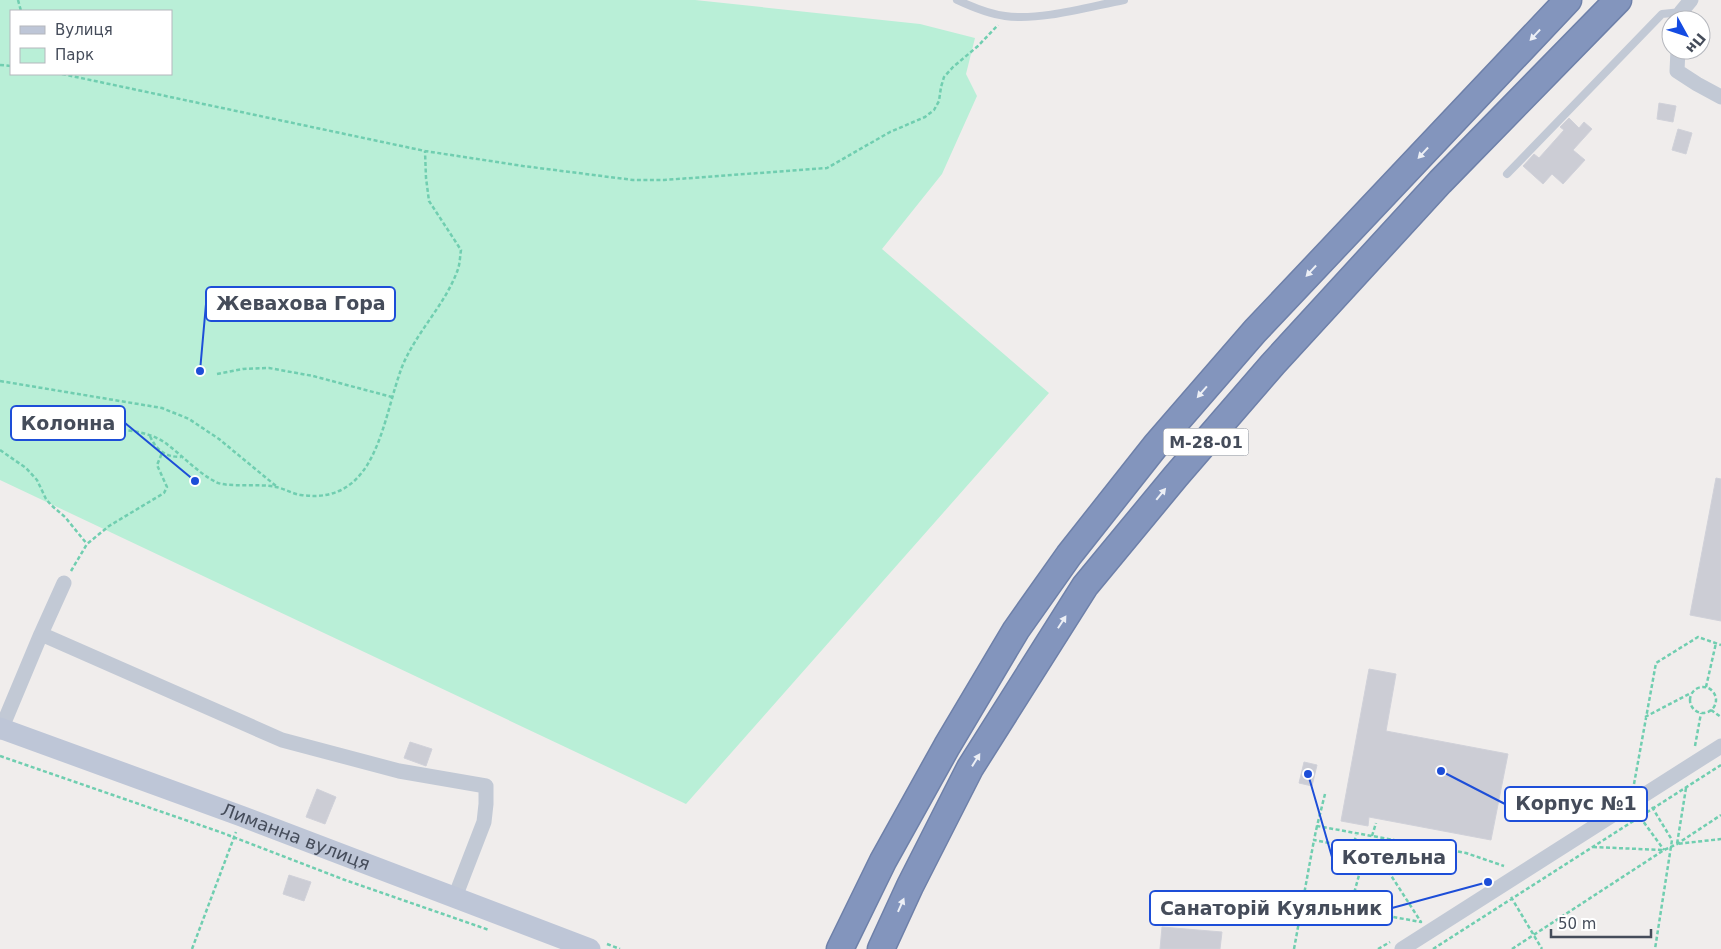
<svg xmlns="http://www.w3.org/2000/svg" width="1721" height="949" font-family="'DejaVu Sans',sans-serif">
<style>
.green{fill:#b9efd7;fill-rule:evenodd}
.building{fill:#cccdd5;stroke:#d0d1d9}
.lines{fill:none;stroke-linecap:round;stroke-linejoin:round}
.highway-casing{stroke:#6e80a9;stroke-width:29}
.path{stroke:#70ceb0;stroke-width:2.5;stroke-dasharray:4 2.5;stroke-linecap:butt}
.lane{stroke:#c2c9d5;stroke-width:8}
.street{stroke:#c2c9d5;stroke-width:15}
.secondary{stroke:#bec6d7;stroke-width:21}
.highway{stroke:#8395bd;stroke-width:26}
.oneway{fill:#eceff5}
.labels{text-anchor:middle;stroke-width:5;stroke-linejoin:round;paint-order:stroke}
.shield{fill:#fff;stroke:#7d828c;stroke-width:1}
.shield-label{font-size:16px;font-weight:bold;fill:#454c5a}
.street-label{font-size:18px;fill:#454c5a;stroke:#fff}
.leader{fill:none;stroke:#1d4ed8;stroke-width:2}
.callout-dot{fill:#1d4ed8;stroke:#fff;stroke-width:2}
.callout{fill:#fff;stroke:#1d4ed8;stroke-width:2}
.callout-label{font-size:19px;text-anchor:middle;font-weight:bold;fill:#454c5a}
</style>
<rect width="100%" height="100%" fill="#f0edec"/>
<path class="green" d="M0,0H695L920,24L975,38L966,74L977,96L942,174L882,249L1049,393L686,804L0,480ZM11,11H171V74H11Z"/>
<path class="building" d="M1659,103L1676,106L1673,122L1657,119Z
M1569,118L1579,128L1584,122L1592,129L1573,150L1585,160L1563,184L1552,174L1543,184L1523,166L1534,154L1539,158L1564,130L1560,127Z
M1678,129L1692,133L1686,154L1672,150Z
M1716,478L1721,479V621L1690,615Z
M1369,669L1396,674L1386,731L1508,754L1491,840L1369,817L1368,826L1341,821Z
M410,742L432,749L426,766L404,758Z
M1304,762L1317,765L1312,786L1299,783Z
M317,789L336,797L325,824L306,817Z
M289,875L311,882L304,901L283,894Z
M1162,927L1222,932L1220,949H1160Z"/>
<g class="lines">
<g class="highway-casing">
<path id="highway" d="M840,949L883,861L947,746L1016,630L1069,555L1156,445L1255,331L1568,0
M881,949L910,886L970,768L1085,586L1176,476L1273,364L1440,182L1618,0"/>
</g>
<path class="path" d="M18,0L21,11
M0,65L11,66
M62,74L425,151L523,166L633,180H664L827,168L890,132L925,117L934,110L939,101L941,87L944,77L953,67L978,46L998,25
M217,374L243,369L269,368L313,376L392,397
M0,381L162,408L189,419L219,439L276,486
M122,430C138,431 156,435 168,445C184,457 198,473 216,482C227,488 260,483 276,487C285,489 293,494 301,495C378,506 382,419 402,367C416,332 446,304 458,269C460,263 460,256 461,250L429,201L426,178L425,151
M150,436C156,450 165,457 181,457
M0,450L26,468L37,480L46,499L51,505L65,517L87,544
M71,571L87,544L109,526L164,493L167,487L157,465L162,453
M1690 700a13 13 0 1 1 26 0a13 13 0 1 1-26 0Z
M1706,687L1716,643
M1711,710L1721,717
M1645,717L1691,693
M1695,746L1701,713
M0,756L220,832L345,880L489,930
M1634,784L1656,663L1698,637L1721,645
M1686,788L1677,844L1721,839
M1652,807L1672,840L1655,949
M1640,817L1664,850
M1317,826L1314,840L1359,849L1364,857L1389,864L1394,840L1317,826L1325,794
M1372,836L1376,823
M1394,840L1466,853L1504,866
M1593,847L1662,850
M1353,848L1356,835
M1364,857L1353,897L1360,911L1421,922L1383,863
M1511,897L1542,949
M607,944L620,949
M192,949L236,832
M1294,949L1314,840
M1378,949L1390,942
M1433,949L1721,765
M1512,949L1664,850L1677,844L1721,815"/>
<path class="lane" d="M957,0C972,7 988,14 1005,16C1040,21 1088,7 1124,0
M1507,174L1662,14L1681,12"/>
<path class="street" d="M1681,20V12L1691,0
M1678,50L1677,71L1697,84L1721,97
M41,634L282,740L399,771L486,786V804L484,822L455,897
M0,732L41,634L64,583
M1402,949L1721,746"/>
<path class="secondary" id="s1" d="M0,728L241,816L590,949"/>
<use href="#highway" class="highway"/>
</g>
<defs><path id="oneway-solid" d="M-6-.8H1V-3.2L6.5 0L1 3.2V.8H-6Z" transform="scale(1.25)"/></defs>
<g class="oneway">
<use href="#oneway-solid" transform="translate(1535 35) rotate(133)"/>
<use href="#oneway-solid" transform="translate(1423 153) rotate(133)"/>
<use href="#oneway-solid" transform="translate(1311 271) rotate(133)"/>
<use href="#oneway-solid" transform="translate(1202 392) rotate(131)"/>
<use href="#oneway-solid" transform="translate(1161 494) rotate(-51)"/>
<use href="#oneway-solid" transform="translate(1062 622) rotate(-57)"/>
<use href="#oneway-solid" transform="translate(976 760) rotate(-58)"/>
<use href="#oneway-solid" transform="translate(901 905) rotate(-66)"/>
</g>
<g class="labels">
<rect class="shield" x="1163.5" y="428.5" width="85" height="27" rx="4"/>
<g class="shield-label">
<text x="1206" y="448">М-28-01</text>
</g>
<g class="street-label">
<text dy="6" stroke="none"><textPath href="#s1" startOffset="315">Лиманна вулиця</textPath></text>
</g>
</g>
<path class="leader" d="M200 371L206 304M195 481L125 423M1441 771L1505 804M1308 774L1332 857M1488 882L1392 908"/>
<g class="callout-dot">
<circle cx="200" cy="371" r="5"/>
<circle cx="195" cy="481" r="5"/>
<circle cx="1441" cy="771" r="5"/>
<circle cx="1308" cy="774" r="5"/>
<circle cx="1488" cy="882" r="5"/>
</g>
<g class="callout">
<rect x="206" y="287" width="189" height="34" rx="5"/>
<rect x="11" y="406" width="114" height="34" rx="5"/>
<rect x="1505" y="787" width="142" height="34" rx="5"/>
<rect x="1332" y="840" width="124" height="34" rx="5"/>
<rect x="1150" y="891" width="242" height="34" rx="5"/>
</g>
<g class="callout-label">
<text x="301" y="310">Жевахова Гора</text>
<text x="68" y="430">Колонна</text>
<text x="1576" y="810">Корпус №1</text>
<text x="1394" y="864">Котельна</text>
<text x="1271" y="915">Санаторій Куяльник</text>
</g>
<rect x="10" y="10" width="162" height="65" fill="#ffffff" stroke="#b5b7bd"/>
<rect x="20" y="26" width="25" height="8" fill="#bec6d7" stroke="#b5b7bd"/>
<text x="55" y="35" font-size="15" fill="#454c5a">Вулиця</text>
<rect x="20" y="48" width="25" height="15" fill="#b9efd7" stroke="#b5b7bd"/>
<text x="55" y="60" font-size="15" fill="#454c5a">Парк</text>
<g transform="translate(1686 35) rotate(130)"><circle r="24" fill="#ffffff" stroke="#b5b7bd"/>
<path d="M0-4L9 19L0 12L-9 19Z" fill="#144be2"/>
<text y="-8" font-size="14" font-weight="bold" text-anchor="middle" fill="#454c5a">Пн</text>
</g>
<path d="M1551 929v8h100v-8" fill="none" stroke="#454c5a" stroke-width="2.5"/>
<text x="1558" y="929" font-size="15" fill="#454c5a" stroke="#ffffff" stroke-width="4" paint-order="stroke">50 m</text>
</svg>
